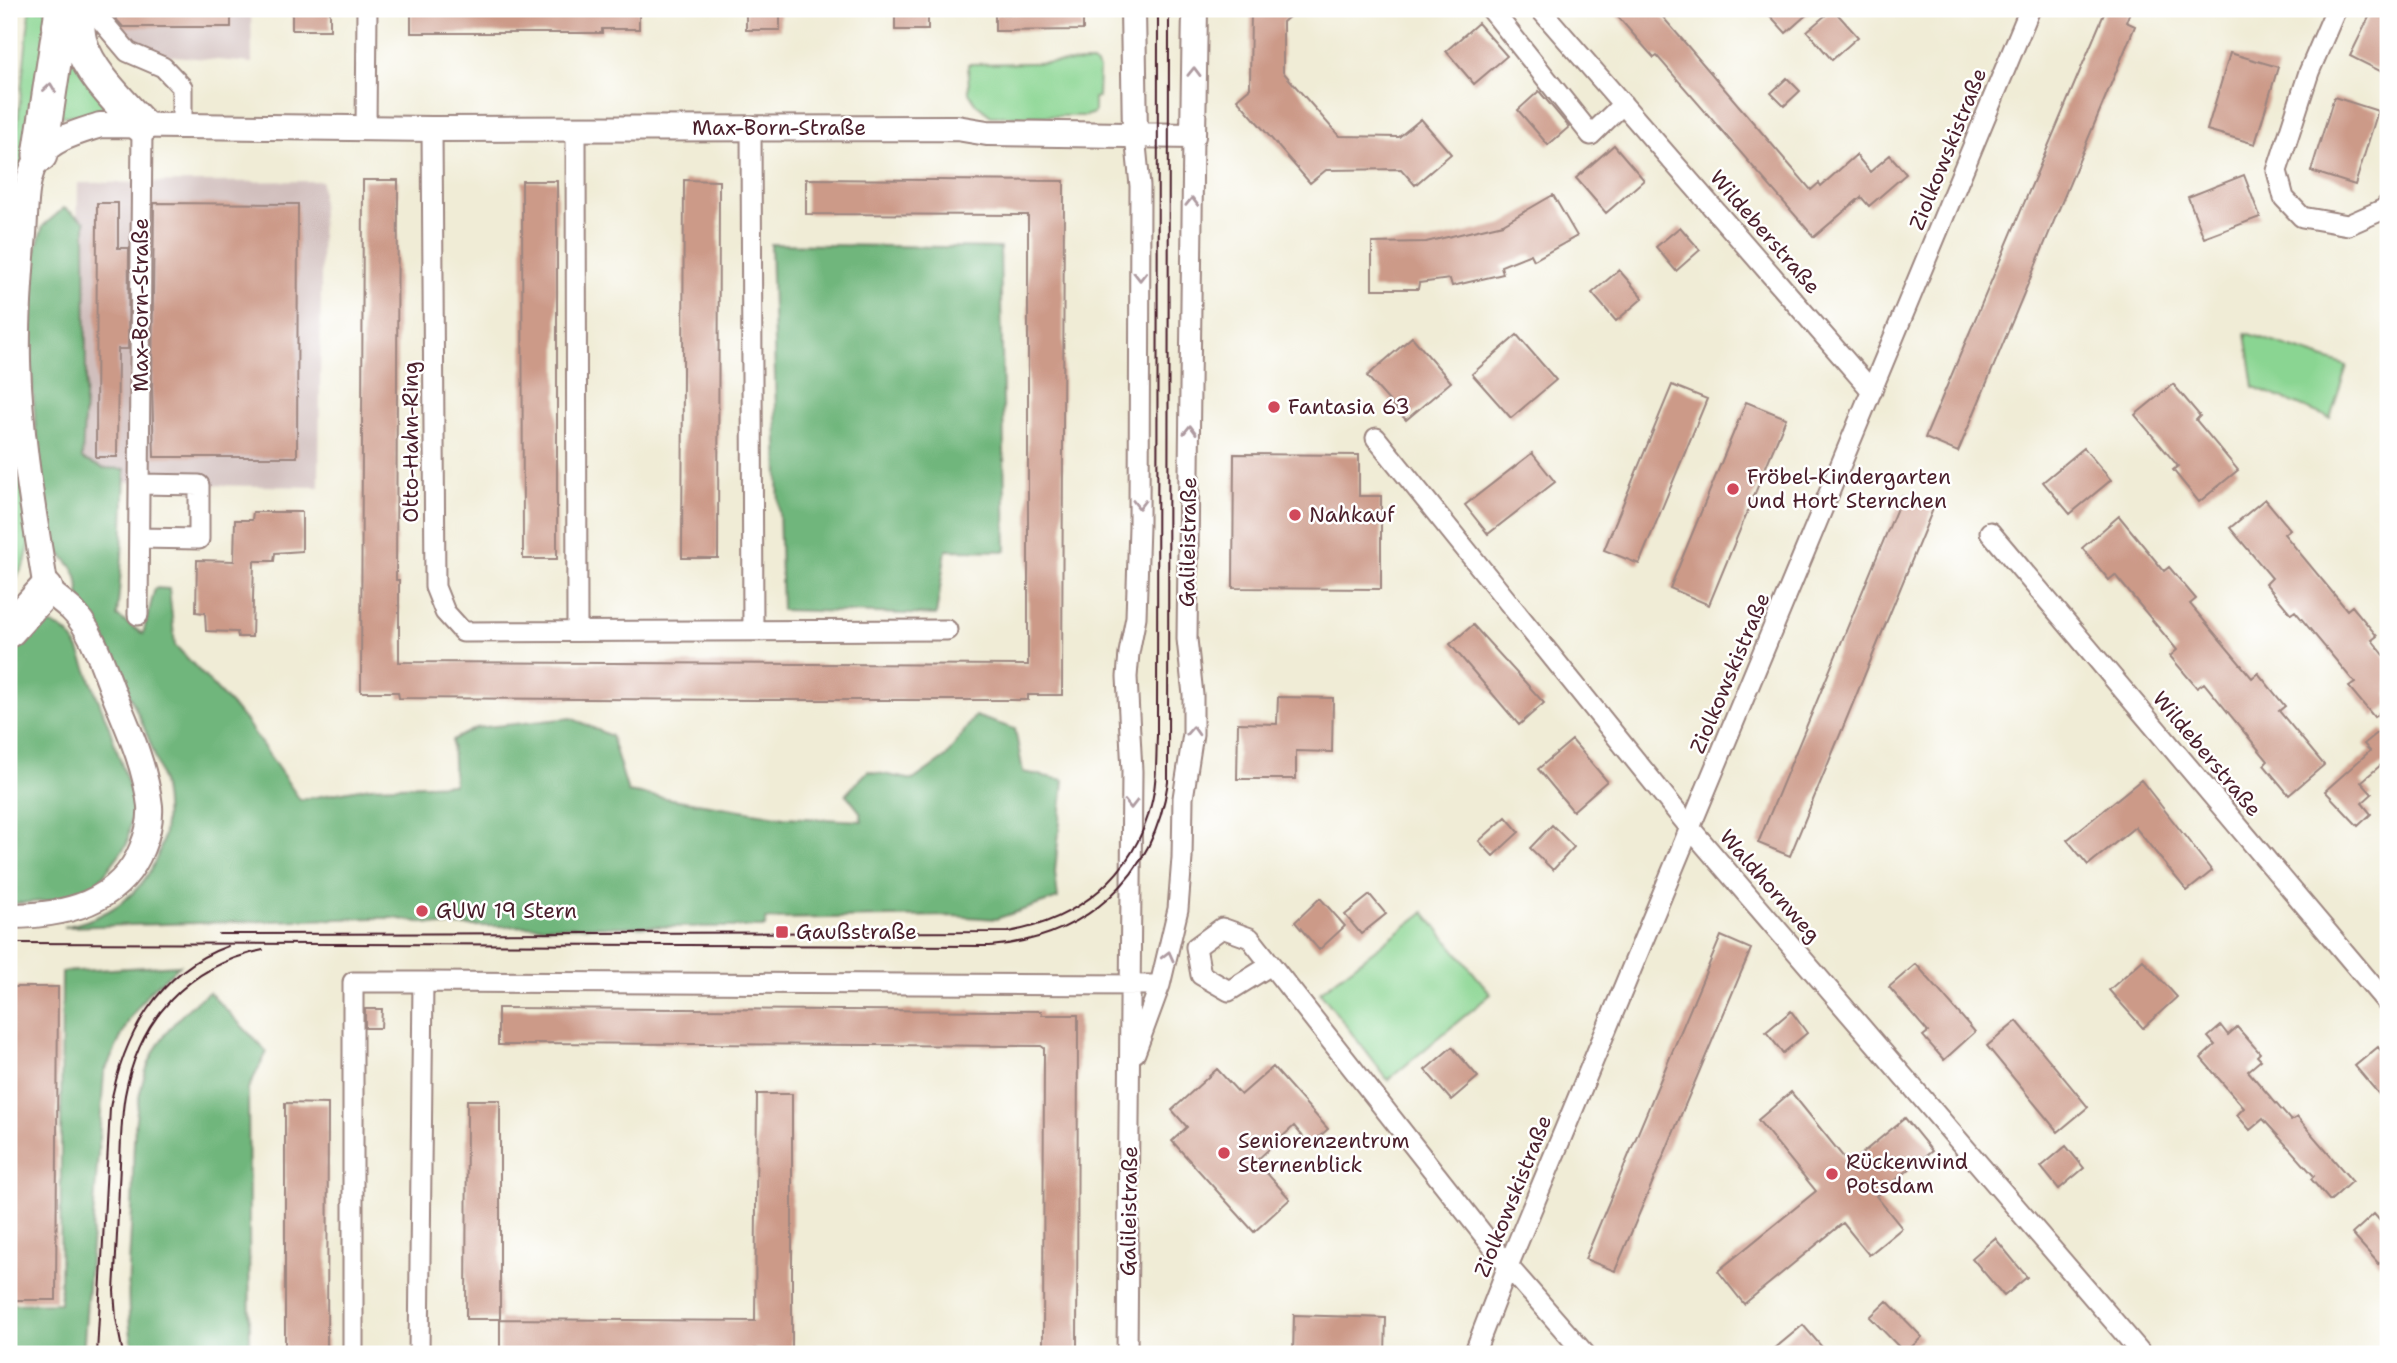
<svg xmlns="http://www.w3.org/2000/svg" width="2397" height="1363" font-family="'Shantell Sans',sans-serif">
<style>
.industrial{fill:#d1bfbd}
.green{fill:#8ad592;stroke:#6a7a5e;stroke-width:2}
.forest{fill:#6fb67c;stroke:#5c6a54;stroke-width:2}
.building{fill:#cc9a88}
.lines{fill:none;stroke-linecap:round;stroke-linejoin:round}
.minor-casing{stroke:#9d8680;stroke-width:23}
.tertiary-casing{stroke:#9d8680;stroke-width:28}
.trunk-casing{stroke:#9d8680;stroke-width:37}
.minor{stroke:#fff;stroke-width:19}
.tertiary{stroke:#fff;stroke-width:24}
.trunk{stroke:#fff;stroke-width:33}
.tram{stroke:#4a1f2b;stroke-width:2}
.oneway{stroke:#ae9aa0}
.poi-dot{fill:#d1495b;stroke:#fff;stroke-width:2.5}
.labels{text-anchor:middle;stroke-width:5;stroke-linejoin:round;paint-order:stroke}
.street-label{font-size:21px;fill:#4a1f2b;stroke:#fff}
.poi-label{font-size:21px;fill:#4a1f2b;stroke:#fff;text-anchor:start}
</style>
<rect width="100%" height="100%" fill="#fff"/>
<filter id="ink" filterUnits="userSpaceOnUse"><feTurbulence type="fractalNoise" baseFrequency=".0143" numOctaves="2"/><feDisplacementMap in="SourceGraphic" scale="14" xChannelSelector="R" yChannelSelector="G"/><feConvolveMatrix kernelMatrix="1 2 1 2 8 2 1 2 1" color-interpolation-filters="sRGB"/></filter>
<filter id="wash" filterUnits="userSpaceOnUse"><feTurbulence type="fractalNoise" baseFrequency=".00686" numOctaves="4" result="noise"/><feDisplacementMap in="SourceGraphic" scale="28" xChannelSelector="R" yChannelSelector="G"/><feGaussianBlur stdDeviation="1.57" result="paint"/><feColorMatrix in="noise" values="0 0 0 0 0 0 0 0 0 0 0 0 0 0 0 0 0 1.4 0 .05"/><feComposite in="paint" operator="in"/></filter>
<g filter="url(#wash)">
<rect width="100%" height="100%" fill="#f0ecd6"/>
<path class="industrial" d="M101,9H251L252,63L128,52Z
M322,181L319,487L140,484L73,473L78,183Z"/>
<path class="green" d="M30,9H57L17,189L9,281V202Z
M68,46L104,105L99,113L56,117Z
M1093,62L1099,69L1098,97L1094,98V113L1085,116H991L976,104L969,93L968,64Z
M2246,333L2347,366L2330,418L2254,387Z
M9,374L29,546L25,563L16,579L13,589L15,601L9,618Z
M1424,912L1491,994L1388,1080L1320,992Z"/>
<path class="forest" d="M64,208L85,221L86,378L82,459L103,468L125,469L122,558L117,616L143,634L155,588L169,589L175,645L245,720L300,800L370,787L454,784L452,740L476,728L571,718L611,736L628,792L784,817L862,821L860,812L846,794L868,771L913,780L946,757L975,716L1015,729L1023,772L1064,780L1055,872L1058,898L996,919L952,916L766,919L765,927L443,926L394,918H373L63,927C94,921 121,908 141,884C190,823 155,749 126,688C117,669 110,648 99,629C94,620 86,612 81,603C77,593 81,582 75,572C68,558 55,553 50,538L36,431L29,341L32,262L43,226Z
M771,244L1000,248L1006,551L946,550L936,615L782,610Z
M41,624C61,624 70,633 79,650L109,727L134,801L127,844L97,884L73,896L46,901L9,904V650C17,637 26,628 41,624Z
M180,965L149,992L129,1020L104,1073L83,1354H9V1304L60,1303L62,972Z
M209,992L267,1052L248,1089L250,1354H134C124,1307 130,1257 132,1209C134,1163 131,1115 146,1071C156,1039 182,1011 209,992Z"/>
<g id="blocks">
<path class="building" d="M116,9H231V27H123L116,19Z
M292,9H330V30H292Z
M411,9H639V29H602V33H411Z
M746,9H780V30H746Z
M895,9H928V30H895Z
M1046,9H1083V30L995,31V14L1046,13Z
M1251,9H1298L1283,22V72L1339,136L1399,137L1421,119L1451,154L1415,185L1401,169L1326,170L1310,183L1237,99L1250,88Z
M1611,9H1656L1811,190L1819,183L1821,186L1856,155L1870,172L1890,155L1906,174L1869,206L1861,197L1814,237L1657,56L1654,58Z
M1764,9H1813L1786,33Z
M1833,9L1858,37L1832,60L1807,31Z
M2106,9H2131L2126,22L2135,26L1958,452L1925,438Z
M2373,9H2388V75L2350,56Z
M1478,23L1507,56L1474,84L1446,51Z
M2230,53L2278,67L2255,144L2207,130Z
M1787,78L1800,91L1784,106L1771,93Z
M1539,91L1569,127L1548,145L1518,110Z
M2334,97L2378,111L2355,185L2311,171Z
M1614,145L1644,180L1606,213L1576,178Z
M2244,175L2260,217L2204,238L2188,197Z
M806,179L1064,181L1062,695H1028V700H759L399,698L398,692H361L363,180H398L396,580H399V662L1028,665V215L806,214Z
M684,180L719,181L718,558H682Z
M522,181H557V559H523Z
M1553,195L1577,236L1534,260L1531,254L1501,266L1503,274L1452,286L1450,279L1419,283L1418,289H1372V243L1426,242L1503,224Z
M97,203H118V248H129L128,349H118L117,457H96Z
M154,203L298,204L297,457H154L152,388Z
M1680,227L1700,250L1676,271L1656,247Z
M1619,270L1643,298L1616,321L1592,293Z
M1517,335L1556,380L1511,418L1472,374Z
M1412,337L1451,382L1406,420L1367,376Z
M2173,384L2200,416L2196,420L2238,470L2199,502L2173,470L2178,466L2135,415Z
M1672,385L1707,399L1639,564L1604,550Z
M1746,402L1786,418L1709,605L1670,588Z
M2084,448L2111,480L2070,514L2043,482Z
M1532,453L1555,482L1488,534L1465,505Z
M1234,454L1359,455V496H1381V589L1233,588Z
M1902,496L1933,509L1790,856L1758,843Z
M2265,499L2290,529L2284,534L2347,610L2352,606L2377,636L2372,640L2388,660V705L2374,717L2349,687L2355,683L2295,611L2291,614L2266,584L2272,578L2230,528Z
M253,512H302V551L275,553L274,561H254L252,637H238L237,632L206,631L205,613L196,612L197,560L234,561L235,520H252Z
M2119,516L2164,571L2169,567L2196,599L2190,604L2252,678L2258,673L2285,706L2279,711L2324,765L2289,795L2264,765L2268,761L2204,683L2197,688L2170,656L2177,650L2115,575L2109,580L2082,548Z
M1473,625L1544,703L1519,725L1450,644Z
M1278,697L1333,698L1332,752L1296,751V779H1237L1238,723L1277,724Z
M2381,730L2387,737L2388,736V772L2382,764L2361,782L2372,794L2362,803L2371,814L2358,826L2325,791L2370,751L2364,744Z
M1572,740L1607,781L1573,811L1538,769Z
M2141,780L2212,871L2187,891L2135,827L2088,865L2067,840Z
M1506,817L1519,832L1493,856L1479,841Z
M1552,825L1574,847L1553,870L1530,848Z
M1370,895L1386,914L1361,934L1345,915Z
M1320,898L1345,926L1319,950L1295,922Z
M1721,936L1751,949L1615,1271L1585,1259Z
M2143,960L2177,997L2143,1028L2109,990Z
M1916,964L1975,1032L1944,1060L1923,1036L1928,1032L1889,987Z
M9,987H58L56,1300H9Z
M498,1008L1041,1011L1042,1015H1078L1077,1354H1043L1044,1048L1041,1046L534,1043V1045H498Z
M365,1009H382L381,1028H365Z
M1791,1011L1807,1033L1783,1053L1766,1032Z
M2017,1021L2088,1107L2058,1132L1987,1046Z
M2221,1026L2228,1035L2237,1027L2260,1053L2257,1056L2261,1060L2248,1071L2291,1121L2297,1117L2352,1181L2330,1201L2311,1179L2314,1176L2263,1119L2250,1130L2237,1115L2244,1108L2201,1058L2215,1045L2208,1037Z
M1452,1047L1478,1077L1451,1100L1425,1070Z
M2378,1047L2388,1059V1105L2355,1066Z
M1273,1067L1328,1129L1310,1145L1294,1126L1256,1161L1290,1199L1254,1232L1172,1141L1187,1127L1172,1110L1217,1069L1241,1095Z
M1791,1092L1849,1164L1905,1118L1932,1151L1876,1196L1902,1228L1869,1255L1843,1223L1744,1304L1718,1271L1816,1191L1758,1120Z
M757,1094H792V1350L755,1349V1354H500V1319L755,1321Z
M467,1100H500V1319H466Z
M285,1103L328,1104L327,1354H285Z
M2066,1146L2084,1168L2059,1189L2041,1167Z
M2374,1214L2388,1230V1256L2379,1264L2352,1234Z
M1995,1238L2027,1277L2004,1296L1972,1258Z
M1887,1301L1922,1337L1905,1353L1870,1317Z
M1294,1315L1386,1318L1385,1354H1293Z
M1803,1325L1828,1354H1768Z"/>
</g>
</g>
<g filter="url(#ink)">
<use href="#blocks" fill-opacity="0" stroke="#9d8680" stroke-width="2"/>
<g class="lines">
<g class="minor-casing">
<path id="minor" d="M101,9V20L128,52L163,67L182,87V126
M1491,9L1591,135L1623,104
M1540,9L1872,391
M2336,9L2309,72L2277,171L2284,198L2302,217L2348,225L2384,209L2388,204
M751,127L753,631
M366,128L367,9
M432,129L435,587L445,612L463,632L947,630
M576,129L577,631
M1376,438L1690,828L2142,1354
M1990,532L2388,1004
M139,538L199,539V485L140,484
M138,615L142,126
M1271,965L1229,991L1201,975L1196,947L1222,928L1250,938L1508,1266L1585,1354
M1135,1053L1160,985L1178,909L1182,858L1183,798L1193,734V695L1187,639L1193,136
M353,1354V982H423
M419,1354L423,982L1160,985
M1127,1354L1132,771L1127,677L1129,653L1136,617L1139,526L1140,186L1135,135
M1474,1354L1508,1266L2030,9"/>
</g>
<g class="tertiary-casing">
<path id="tertiary" d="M1133,9L1135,135
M9,916C63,916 120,904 142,848C147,836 151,820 150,806C146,771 132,737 118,704C105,674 95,632 71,609C63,602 54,595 46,589C34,514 20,437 18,362C17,319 20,277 24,234C26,210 24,177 39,157C53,138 79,132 100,125L432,129L957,128L987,133L1193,136L1195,9"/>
</g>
<g class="trunk-casing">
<path id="trunk" d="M77,9C78,19 77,32 80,42C89,73 121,103 142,126
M40,155L62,9
M9,630L46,589"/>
</g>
<use href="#minor" class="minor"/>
<use href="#tertiary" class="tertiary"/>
<use href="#trunk" class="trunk"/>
<path class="tram" d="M219,934L1008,932C1078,920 1134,875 1151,805C1157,783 1156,759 1157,736L1158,9
M9,943L990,946C1086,938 1154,878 1168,782L1169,9
M97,1354L110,1108C122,1037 158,971 228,946
M123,1354L116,1318L114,1291C116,1256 118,1220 119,1185C121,1155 120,1124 125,1095C139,1019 187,966 263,950"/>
</g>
<defs><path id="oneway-chevron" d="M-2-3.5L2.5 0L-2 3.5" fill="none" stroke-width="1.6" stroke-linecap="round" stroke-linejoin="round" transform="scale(1.75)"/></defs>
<g class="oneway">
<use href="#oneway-chevron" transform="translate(1194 72) rotate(-89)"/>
<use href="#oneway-chevron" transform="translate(50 88) rotate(-82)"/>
<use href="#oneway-chevron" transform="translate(1192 202) rotate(-89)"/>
<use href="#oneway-chevron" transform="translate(1140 276) rotate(90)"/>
<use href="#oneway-chevron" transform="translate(1190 430) rotate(-89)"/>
<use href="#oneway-chevron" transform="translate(1139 504) rotate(90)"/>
<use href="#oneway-chevron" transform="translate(1193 731) rotate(-87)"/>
<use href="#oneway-chevron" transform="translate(1131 804) rotate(90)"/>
<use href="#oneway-chevron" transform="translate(1168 956) rotate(-76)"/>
</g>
</g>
<g class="poi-dot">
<circle cx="1274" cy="407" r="7"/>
<circle cx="1733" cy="489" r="7"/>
<circle cx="1295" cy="515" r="7"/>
<circle cx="422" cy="911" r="7"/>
<rect x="775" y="925" width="14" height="14" rx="3.5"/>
<circle cx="1224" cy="1153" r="7"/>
<circle cx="1832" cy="1174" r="7"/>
</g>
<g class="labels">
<g class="street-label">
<text x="779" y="135">Max-Born-Straße</text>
<text transform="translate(1948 149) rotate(-68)" y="7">Ziolkowskistraße</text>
<text transform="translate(1765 232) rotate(49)" y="7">Wildeberstraße</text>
<text transform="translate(141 305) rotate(-90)" y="7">Max-Born-Straße</text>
<text transform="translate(411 442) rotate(-90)" y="7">Otto-Hahn-Ring</text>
<text transform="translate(1188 542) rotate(-89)" y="7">Galileistraße</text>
<text transform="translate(1730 673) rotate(-67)" y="7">Ziolkowskistraße</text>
<text transform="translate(2207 754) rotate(50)" y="7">Wildeberstraße</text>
<text transform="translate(1770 886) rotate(49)" y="7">Waldhornweg</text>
<text transform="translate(1513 1196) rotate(-68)" y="7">Ziolkowskistraße</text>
<text transform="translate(1129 1211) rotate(-89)" y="7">Galileistraße</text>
</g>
<g class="poi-label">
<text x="1288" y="414">Fantasia 63</text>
<text x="1747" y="484">Fröbel-Kindergarten<tspan x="1747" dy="24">und Hort Sternchen</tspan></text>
<text x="1309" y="522">Nahkauf</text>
<text x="436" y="918">GUW 19 Stern</text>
<text x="796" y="939">Gaußstraße</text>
<text x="1238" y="1148">Seniorenzentrum<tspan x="1238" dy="24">Sternenblick</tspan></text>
<text x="1846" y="1169">Rückenwind<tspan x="1846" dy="24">Potsdam</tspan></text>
</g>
</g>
<rect width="2397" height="1363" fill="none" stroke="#fff" stroke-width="35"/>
</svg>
